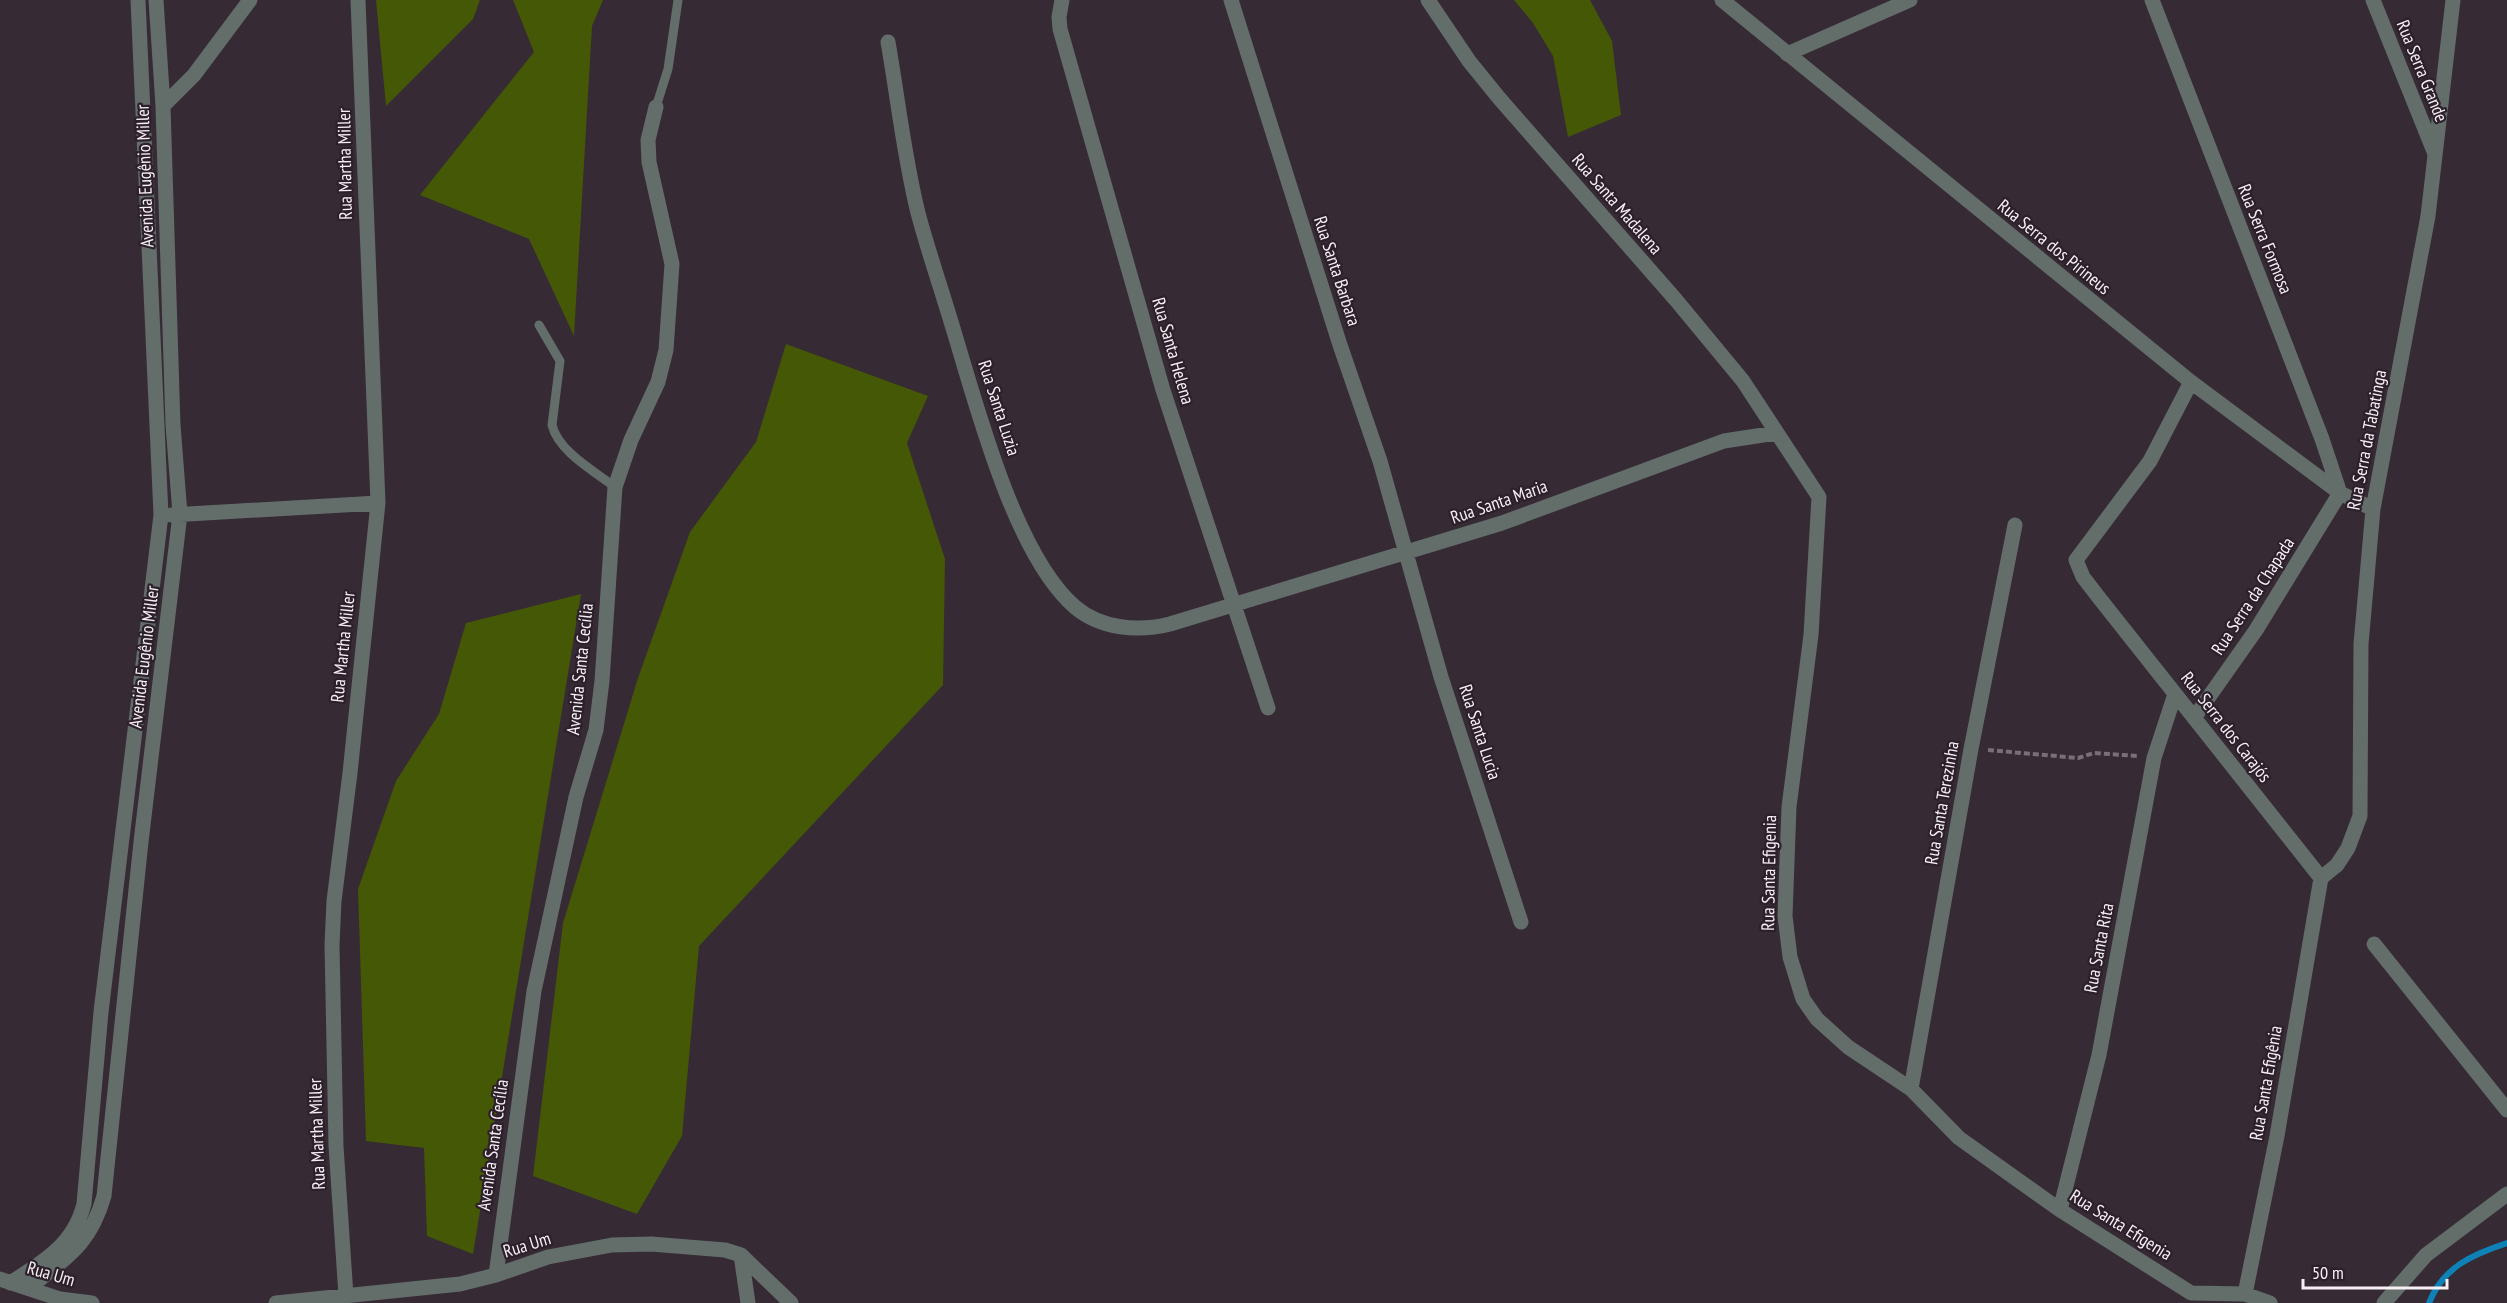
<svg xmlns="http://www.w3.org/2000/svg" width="2507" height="1303" font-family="'PT Sans Narrow',sans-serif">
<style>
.green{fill:#445806}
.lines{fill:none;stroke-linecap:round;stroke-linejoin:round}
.stream{stroke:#0e82b7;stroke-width:6}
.path{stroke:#796f78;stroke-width:4;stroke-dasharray:6 3;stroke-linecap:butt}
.service{stroke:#636d6a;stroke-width:9}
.minor{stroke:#636d6a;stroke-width:15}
.labels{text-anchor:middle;stroke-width:4.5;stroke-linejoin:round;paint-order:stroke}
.street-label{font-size:18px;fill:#f7eff6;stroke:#2c202b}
</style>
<rect width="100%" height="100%" fill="#362a35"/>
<path class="green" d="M376,0H480L473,19L386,106Z
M513,0H603L592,26L574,336L529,239L420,195L534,52Z
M1514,0H1590L1612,41L1621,115L1568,137L1553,56L1533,23Z
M786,344L928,396L907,443L945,559L943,685L699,946L682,1136L637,1214L533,1176L563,923L638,678L690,532L756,442Z
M581,594L473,1254L427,1236L424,1148L366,1141L358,889L396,781L439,714L466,623Z"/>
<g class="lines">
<path class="stream" d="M2429,1303C2443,1267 2473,1254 2507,1243"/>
<path class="path" d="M1988,750L2078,758L2094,753L2138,756"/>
<path class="service" d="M656,107L668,69L678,0
M539,325L560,361L552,425C558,451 594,471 615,487"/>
<path class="minor" d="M1062,0L1059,17L1060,29L1163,390L1268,708
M1231,0L1340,345L1380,461L1441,677L1521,922
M1428,0L1469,61L1499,98L1676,300L1743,381L1819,497L1811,635L1789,807L1785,916L1790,957L1803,999L1817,1019L1848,1047L1911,1089L1959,1138L2060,1210L2191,1293L2245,1294L2270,1303
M1722,0L2191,382L2340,493L2373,509
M2152,0L2322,439L2340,493L2256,630L2194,718
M2373,0L2435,154
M888,42C898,99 904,157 918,213C929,254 943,294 955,335C978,410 1015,555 1075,607C1101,629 1138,632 1170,624L1502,523L1724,441L1776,433
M1787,54L1910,0
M163,106L194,75L250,0
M2191,382L2150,461L2076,560L2083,577L2100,599L2321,878
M171,515L378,503
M2321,878L2337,865L2348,848L2360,816L2361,644L2373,509L2428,216L2453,0
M2374,944L2507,1110
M1911,1089L1971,749L2015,525
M2060,1210L2099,1055L2154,758L2175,694
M741,1255L791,1303
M496,1275L534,991L576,797L596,730L602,681L615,487L631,440L658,382L666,350L672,264L649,162L648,140L656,107
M0,1279L60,1299L92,1303
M10,1283C44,1262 74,1244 84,1204L101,1012L161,515L138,0
M29,1288C67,1257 90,1245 104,1196L141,842L180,514L173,425L163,106L156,0
M2245,1294L2277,1136L2321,878
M346,1296L336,1146L332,945L334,901L350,773L378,503L358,0
M276,1303L460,1284L496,1275L548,1257L612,1245L651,1244L725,1250L741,1255L748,1303
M2384,1303L2426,1255L2507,1194"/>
</g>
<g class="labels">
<g class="street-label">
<text transform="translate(2422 71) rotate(68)" y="6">Rua Serra Grande</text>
<text transform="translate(345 164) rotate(-91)" y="6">Rua Martha Miller</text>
<text transform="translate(145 176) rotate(-92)" y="6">Avenida Eugênio Miller</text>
<text transform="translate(1617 204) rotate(49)" y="6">Rua Santa Madalena</text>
<text transform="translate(2265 239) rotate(68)" y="6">Rua Serra Formosa</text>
<text transform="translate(2054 247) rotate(39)" y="6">Rua Serra dos Pirineus</text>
<text transform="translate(1337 271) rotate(72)" y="6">Rua Santa Barbara</text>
<text transform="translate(1173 351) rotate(74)" y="6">Rua Santa Helena</text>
<text transform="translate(999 408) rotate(72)" y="6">Rua Santa Luzia</text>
<text transform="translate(2367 440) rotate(-79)" y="6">Rua Serra da Tabatinga</text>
<text transform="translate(1499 502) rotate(-19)" y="6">Rua Santa Maria</text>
<text transform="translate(2253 596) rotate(-57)" y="6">Rua Serra da Chapada</text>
<text transform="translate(343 647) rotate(-84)" y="6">Rua Martha Miller</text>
<text transform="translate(144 657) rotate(-83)" y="6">Avenida Eugênio Miller</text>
<text transform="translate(580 669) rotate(-84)" y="6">Avenida Santa Cecília</text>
<text transform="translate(2226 727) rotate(52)" y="6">Rua Serra dos Carajós</text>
<text transform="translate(1480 732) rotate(72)" y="6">Rua Santa Lucia</text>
<text transform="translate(1942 803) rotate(-80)" y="6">Rua Santa Terezinha</text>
<text transform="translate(1769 873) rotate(-89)" y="6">Rua Santa Efigenia</text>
<text transform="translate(2099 948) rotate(-79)" y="6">Rua Santa Rita</text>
<text transform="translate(2266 1083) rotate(-80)" y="6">Rua Santa Efigênia</text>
<text transform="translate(317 1134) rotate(-92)" y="6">Rua Martha Miller</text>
<text transform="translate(493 1145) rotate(-82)" y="6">Avenida Santa Cecília</text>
<text transform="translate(2121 1225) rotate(32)" y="6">Rua Santa Efigenia</text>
<text transform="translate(527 1245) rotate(-17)" y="6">Rua Um</text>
<text transform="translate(51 1274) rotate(16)" y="6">Rua Um</text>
</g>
</g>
<path d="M2303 1279v9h144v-9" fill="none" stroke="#f7eff6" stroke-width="3"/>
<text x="2312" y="1279" font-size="18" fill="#f7eff6" stroke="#2c202b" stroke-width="4.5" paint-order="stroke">50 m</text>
</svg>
